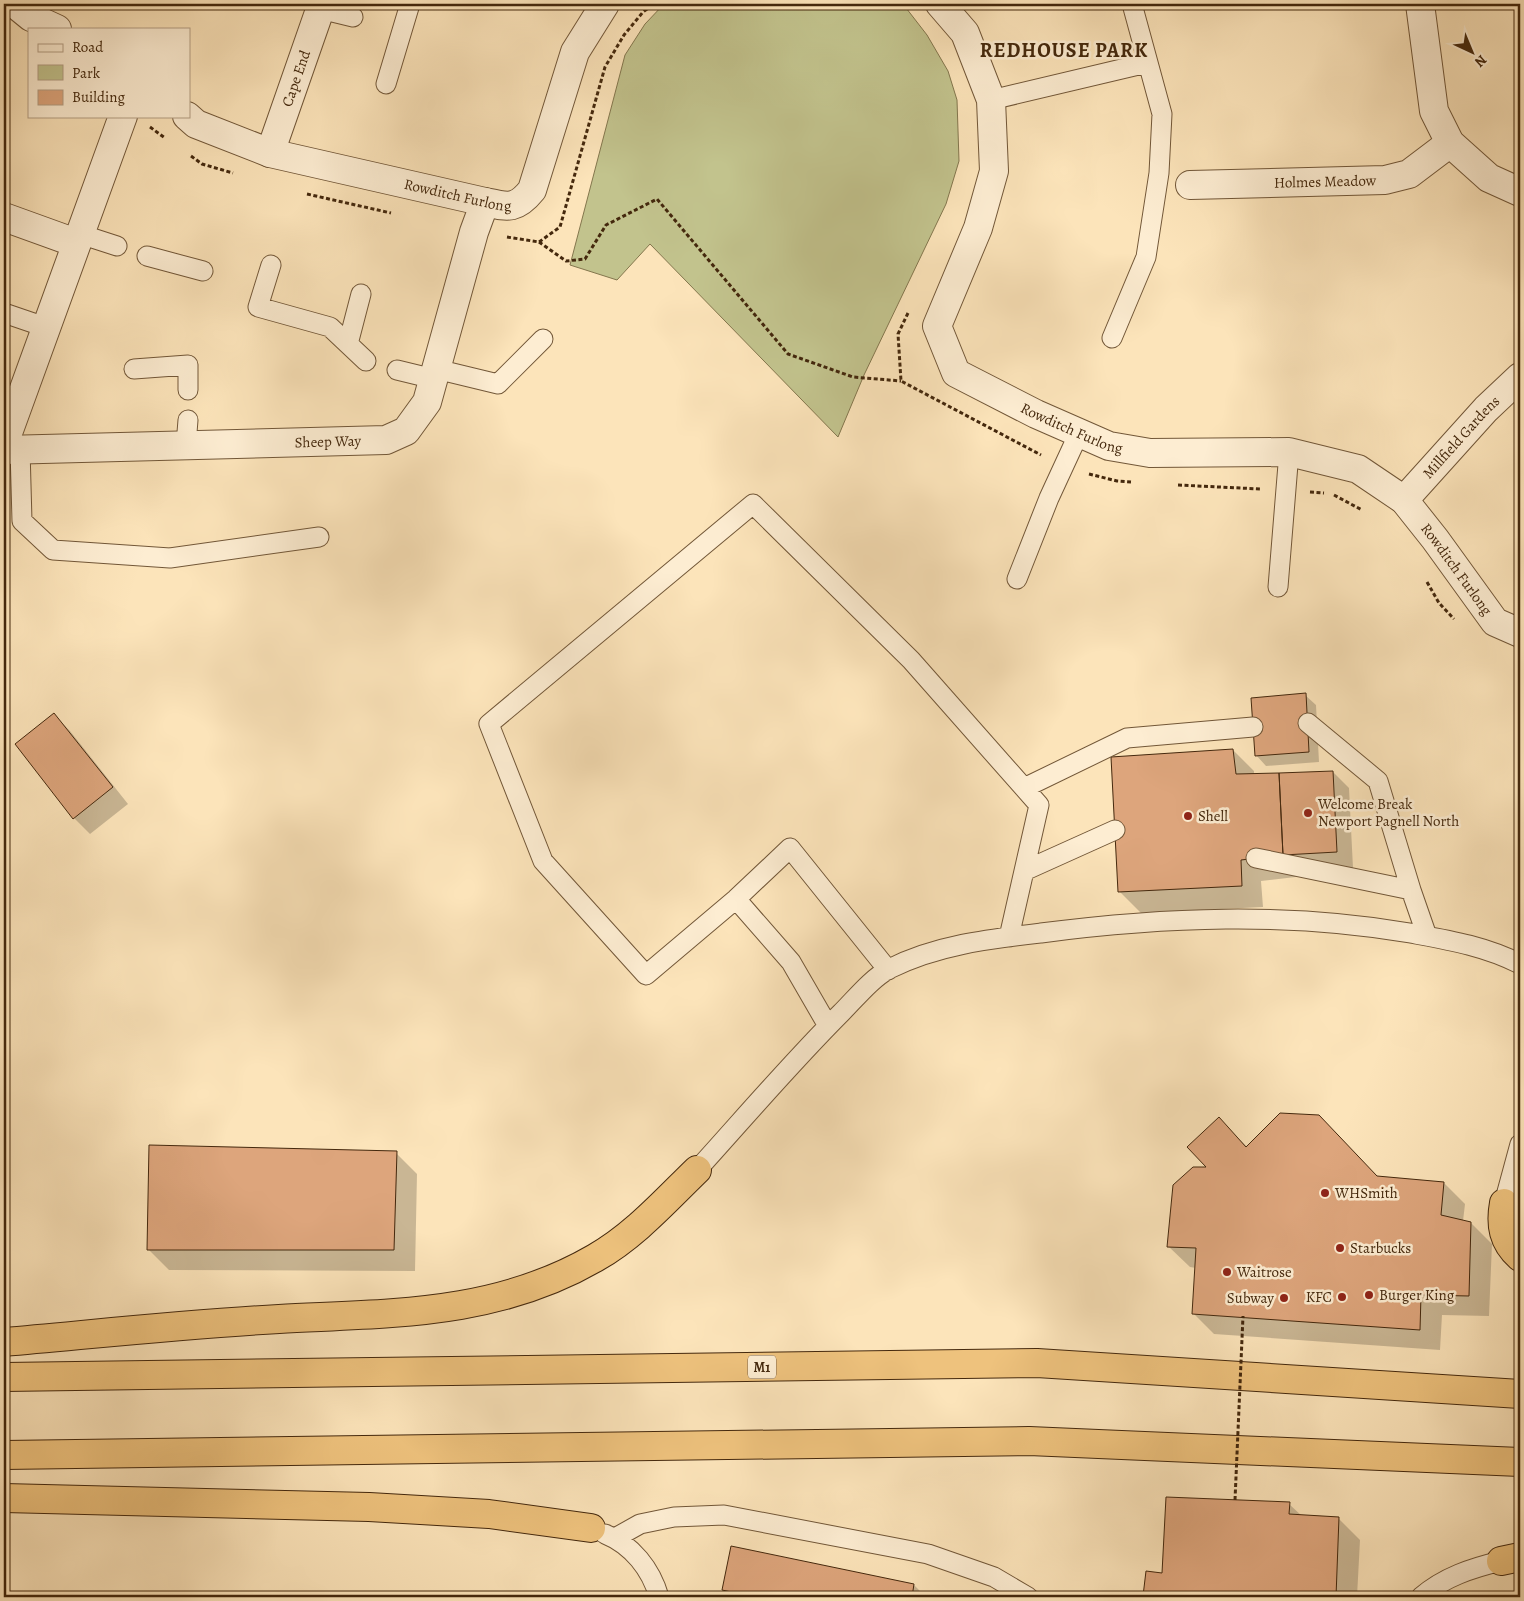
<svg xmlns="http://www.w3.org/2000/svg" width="1524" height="1601" font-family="Alegreya,serif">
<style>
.green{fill:#c2c38d;stroke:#83764d}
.shadow{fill:#0003}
.building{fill:#dda57c;stroke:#44280d}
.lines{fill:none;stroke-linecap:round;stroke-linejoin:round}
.lane-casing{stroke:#725738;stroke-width:21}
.street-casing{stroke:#725738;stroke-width:30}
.highway-casing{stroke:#44280d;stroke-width:30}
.path{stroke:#44280d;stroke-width:3;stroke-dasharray:4 2.5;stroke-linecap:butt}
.lane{stroke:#fdedd2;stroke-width:19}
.street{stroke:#fdedd2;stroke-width:28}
.highway{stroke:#eec27d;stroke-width:28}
.path-bridge{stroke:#44280d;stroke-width:3;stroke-dasharray:4 2.5;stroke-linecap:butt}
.poi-dot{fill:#8f2418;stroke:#fdedd2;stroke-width:2}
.labels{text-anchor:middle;stroke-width:5;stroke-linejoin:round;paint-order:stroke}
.shield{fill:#fdedd2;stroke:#7c6348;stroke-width:1}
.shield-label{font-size:14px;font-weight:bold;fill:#44280d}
.street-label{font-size:15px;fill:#44280d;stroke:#fdedd2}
.poi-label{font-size:15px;fill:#44280d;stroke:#fdedd2;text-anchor:start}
.district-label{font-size:20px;font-weight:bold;letter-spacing:1px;fill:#44280d;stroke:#fdedd2}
</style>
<rect width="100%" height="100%" fill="#fce4ba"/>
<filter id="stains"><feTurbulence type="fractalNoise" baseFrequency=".004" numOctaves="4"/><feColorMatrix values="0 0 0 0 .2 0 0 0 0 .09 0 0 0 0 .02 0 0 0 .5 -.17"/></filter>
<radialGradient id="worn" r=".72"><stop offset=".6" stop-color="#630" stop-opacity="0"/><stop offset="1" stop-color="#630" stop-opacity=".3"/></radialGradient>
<path class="green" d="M664,4H903L927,35L948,71L957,100L959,161L946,204L864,375L838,437L650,244L617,280L570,265L625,55L645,24Z"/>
<path class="shadow" d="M1305,695L1316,705L1319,762L1266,766L1256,755Z
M54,715L70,731L128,804L90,834L74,818Z
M1233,750L1254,771V775L1333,772L1349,788L1353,868L1304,870V876L1261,881L1263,907L1141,913L1120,892Z
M1219,1119L1247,1147L1378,1178L1444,1183L1465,1204L1463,1221L1471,1223L1492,1244L1489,1316L1442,1315L1440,1350L1214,1334L1193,1313L1196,1268L1190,1267L1168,1246L1209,1168Z
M396,1153L417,1174L415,1271L169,1270L148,1249Z
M1289,1504L1302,1516L1338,1518L1360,1540L1357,1597H1126H1144L1163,1574Z
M914,1585L926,1597H731L723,1590Z"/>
<path class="building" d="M1306,693L1309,752L1255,756L1251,698Z
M54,713L113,787L73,819L15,744Z
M1233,749L1236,774L1279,773L1283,855L1241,860L1242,886L1118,892L1111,757Z
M1333,771L1337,852L1283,855L1279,773Z
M1280,1113L1319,1115L1377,1176L1444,1182L1441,1215L1471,1222L1469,1296L1421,1295L1420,1330L1192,1314L1196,1248L1167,1247L1173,1185L1193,1167H1206L1187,1147L1219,1117L1246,1147Z
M149,1145L397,1151L394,1250H147Z
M1166,1497L1290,1502L1289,1514L1339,1517L1336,1597H1125V1594L1143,1596L1146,1571L1162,1573Z
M731,1546L914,1584L912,1597H755L722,1590Z"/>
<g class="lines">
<g class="lane-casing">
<path id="lane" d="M320,9L353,17
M386,84L410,4
M991,100L1147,63
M80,234L117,246
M147,256L203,271
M271,265L258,307L330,327L366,361
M4,313L45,327
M1112,338L1146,257L1159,173L1162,114L1132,4
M348,344L361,294
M134,369L188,365V390
M436,369L498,384L543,339
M397,370L434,379
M186,445L188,420
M20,449L22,521L53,550L170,558L319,537
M1017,579L1049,498L1079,433
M1278,587L1289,452
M1308,723L1378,781L1411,890
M1024,788L1127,738L1253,727
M1256,858L1411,890L1427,936
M1024,871L1115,830
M736,899L791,962L828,1026
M888,970L790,848L736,899L646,975L543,861L489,724L753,504L911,660L1039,805L1009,937
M697,1170C745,1117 791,1063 841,1013C856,998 871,979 889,969C936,945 989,939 1041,933C1164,917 1288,912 1410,933C1448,940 1485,946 1520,964
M1504,1203L1520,1144
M605,1534C632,1545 651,1569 659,1597
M615,1538L640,1524L674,1517L724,1515L928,1554L994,1577L1028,1597
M1421,1597C1444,1577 1472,1568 1501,1561"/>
</g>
<g class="street-casing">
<g id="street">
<path d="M15,4L31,17L57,29"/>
<path id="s1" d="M940,4L965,33L991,100L994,171L978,228L937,326L956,373L1036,414L1109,446L1150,453L1289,452L1358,469L1404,500L1435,539L1495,622L1520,633"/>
<path d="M1420,4L1434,111L1450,143L1489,178L1520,192"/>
<path id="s2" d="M187,116L196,124L270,153L485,202C508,207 516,210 532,190L575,52L605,4"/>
<path id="s3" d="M270,153L322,4"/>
<path id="s4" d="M1190,185L1385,180L1409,174L1450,143"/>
<path d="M4,217L76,243"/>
<path d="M4,444L123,116"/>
<path id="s5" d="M4,450L386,440L406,431L427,402L474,232L485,202"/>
<path id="s6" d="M1404,500L1486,409L1520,377"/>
</g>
</g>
<g class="highway-casing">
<path id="highway" d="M1504,1203C1500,1225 1503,1242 1520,1257
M4,1342C95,1334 187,1324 279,1319C390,1313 495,1316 595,1258C634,1236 665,1201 697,1170
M4,1377L1037,1363L1520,1394
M4,1455L1029,1441L1520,1462
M4,1498L369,1507L489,1514L591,1528
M1501,1561L1520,1557"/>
</g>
<path class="path" d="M150,127L165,138
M191,156L202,164L233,173
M307,194L391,213
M507,237L539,242L560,227L605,67L624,35L643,12L654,4
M539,242L566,261L585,259L606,225L657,199L788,354L853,377L901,381
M908,313L898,334L901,381L1041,455
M1089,474L1117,481L1131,482
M1178,485L1261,489
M1310,492L1324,493
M1334,495L1362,510
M1427,582L1439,603L1454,619"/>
<use href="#lane" class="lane"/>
<use href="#street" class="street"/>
<use href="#highway" class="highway"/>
<path class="path-bridge" d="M1235,1500L1243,1316"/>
</g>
<g class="poi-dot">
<circle cx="1308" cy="813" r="5"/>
<circle cx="1188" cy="816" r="5"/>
<circle cx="1325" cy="1193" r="5"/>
<circle cx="1340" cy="1248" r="5"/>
<circle cx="1227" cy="1272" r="5"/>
<circle cx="1369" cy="1295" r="5"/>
<circle cx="1342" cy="1297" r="5"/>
<circle cx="1284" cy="1298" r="5"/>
</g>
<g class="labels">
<rect class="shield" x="748" y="1355.5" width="28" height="23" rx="4"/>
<g class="shield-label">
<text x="762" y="1372">M1</text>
</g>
<g class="street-label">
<text dy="5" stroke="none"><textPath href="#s3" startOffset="79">Cape End</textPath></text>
<text dy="5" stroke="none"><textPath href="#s4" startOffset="135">Holmes Meadow</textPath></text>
<text dy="5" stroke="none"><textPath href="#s2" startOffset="284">Rowditch Furlong</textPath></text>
<text dy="5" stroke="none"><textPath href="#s1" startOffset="526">Rowditch Furlong</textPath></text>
<text dy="5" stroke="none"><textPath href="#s6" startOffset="85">Millfield Gardens</textPath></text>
<text dy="5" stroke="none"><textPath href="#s5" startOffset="324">Sheep Way</textPath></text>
<text dy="5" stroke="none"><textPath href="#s1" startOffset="961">Rowditch Furlong</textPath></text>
</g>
<g class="poi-label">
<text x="1318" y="809">Welcome Break<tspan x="1318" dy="17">Newport Pagnell North</tspan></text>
<text x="1198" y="821">Shell</text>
<text x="1335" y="1198">WHSmith</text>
<text x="1350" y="1253">Starbucks</text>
<text x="1237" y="1277">Waitrose</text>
<text x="1379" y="1300">Burger King</text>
<text x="1332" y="1302" text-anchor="end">KFC</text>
<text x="1274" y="1303" text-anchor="end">Subway</text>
</g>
<g class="district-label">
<text x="1064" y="57">REDHOUSE PARK</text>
</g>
</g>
<rect width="1524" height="1601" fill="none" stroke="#fce4ba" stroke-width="20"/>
<rect x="5" y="5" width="1514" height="1591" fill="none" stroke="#44280d" stroke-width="2.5"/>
<rect x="10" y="10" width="1504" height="1581" fill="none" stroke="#44280d"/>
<rect x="28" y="28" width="162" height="90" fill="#fdedd2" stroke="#b39e83"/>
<rect x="38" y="44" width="25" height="8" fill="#fdedd2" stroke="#b39e83"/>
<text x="72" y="52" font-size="15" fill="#44280d">Road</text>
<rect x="38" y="65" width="25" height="15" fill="#c2c38d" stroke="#b39e83"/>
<text x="72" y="78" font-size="15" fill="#44280d">Park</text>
<rect x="38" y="90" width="25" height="15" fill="#dda57c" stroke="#b39e83"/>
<text x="72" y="102" font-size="15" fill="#44280d">Building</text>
<g transform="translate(1472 52) rotate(136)" stroke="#fdedd2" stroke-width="4" paint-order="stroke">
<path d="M0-4L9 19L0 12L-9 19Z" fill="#44280d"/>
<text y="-8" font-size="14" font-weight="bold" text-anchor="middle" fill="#44280d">N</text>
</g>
<rect width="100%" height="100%" filter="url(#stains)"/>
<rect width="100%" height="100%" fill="url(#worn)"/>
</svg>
